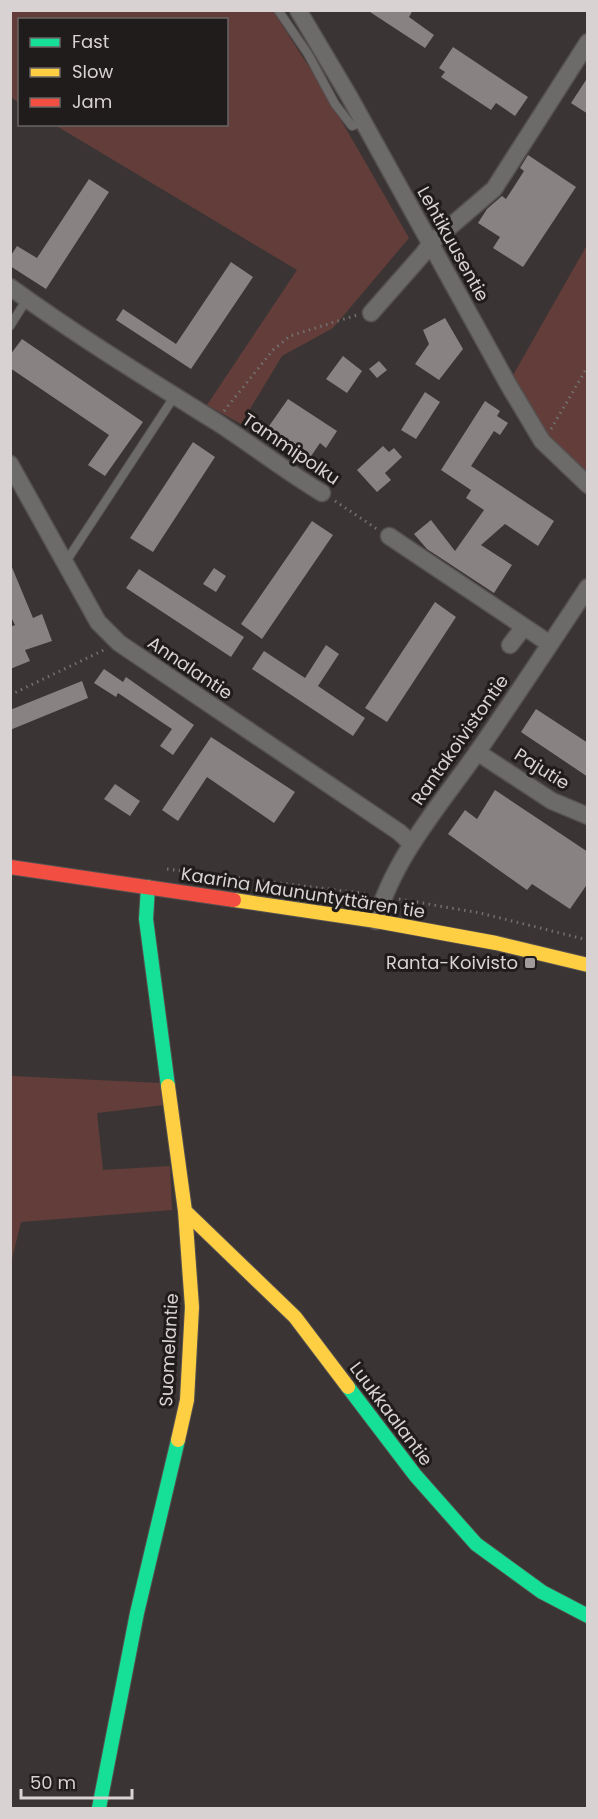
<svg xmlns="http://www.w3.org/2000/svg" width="598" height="1819" font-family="Poppins,sans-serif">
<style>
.green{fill:#633d39}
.building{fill:#888382}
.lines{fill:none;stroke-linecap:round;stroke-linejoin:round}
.lane-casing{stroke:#555150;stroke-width:10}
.street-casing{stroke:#555150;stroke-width:19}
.fast-casing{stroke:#555150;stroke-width:16}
.slow-casing{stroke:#555150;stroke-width:16}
.jam-casing{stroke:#555150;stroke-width:16}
.path{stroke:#737070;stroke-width:3;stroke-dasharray:1.5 4.5;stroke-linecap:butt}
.lane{stroke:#6d6a6a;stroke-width:8}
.street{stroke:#6d6a6a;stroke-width:16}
.fast{stroke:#16e098;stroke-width:14}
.slow{stroke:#ffcf43;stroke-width:14}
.jam{stroke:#f24e42;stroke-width:14}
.poi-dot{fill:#a19c9b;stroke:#201c1c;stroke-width:2}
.labels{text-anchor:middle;stroke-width:6;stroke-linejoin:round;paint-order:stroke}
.street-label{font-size:18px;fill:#d8d3d2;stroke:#201c1c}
.poi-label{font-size:18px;fill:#d8d3d2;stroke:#201c1c;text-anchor:end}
</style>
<rect width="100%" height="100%" fill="#3a3534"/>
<path class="green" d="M10,11H273L322,87L409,238L333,328L282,356L241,424L207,405L297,270L55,125L226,124V20H20L19,103L11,97Z
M587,245V485L557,457L508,384Z
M11,1076L160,1083L164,1105L97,1113L103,1170L170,1166L172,1210L21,1222L11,1263Z"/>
<path class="building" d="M367,10H413L409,17L434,35L425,48Z
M453,47L528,97L515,116L496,103L491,110L441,77L445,72L439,68Z
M588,77V114L571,103Z
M528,155L576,187L523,267L493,248L500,237L478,223L487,209L502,196L506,199L524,171L520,168Z
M89,179L109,192L46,289L10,266V257L17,246L37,258Z
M231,262L253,277L191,369L116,320L123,309L176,344Z
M445,318L463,349L439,380L415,364L429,344L423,330Z
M22,339L143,422L105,476L88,465L109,435L10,368V355Z
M343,356L362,371L347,393L326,379Z
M379,361L387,370L377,378L369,369Z
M425,392L440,402L416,439L401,430Z
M288,399L337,431L326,448L320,443L307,462L262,436Z
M485,401L500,411L497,416L508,423L500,435L494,431L471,466L554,521L538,546L505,524L481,545L512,565L494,593L427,549L414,534L431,520L455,551L484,510L466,498L471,490L441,470Z
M193,442L215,457L153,552L130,538Z
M383,446L389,452L394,448L402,457L385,473L391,480L377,492L357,470Z
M312,521L333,535L262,639L241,624Z
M11,565L33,618L42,614L52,641L25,650L30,661L10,669V627L15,625L10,615Z
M214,568L226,576L216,592L203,584Z
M139,569L244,637L231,657L126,588Z
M435,602L456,617L387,722L365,708Z
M326,645L339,654L318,686L365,718L353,736L252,669L264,651L305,678Z
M104,669L123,682L126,677L194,725L173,755L160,746L172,729L118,693L116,697L94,683Z
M82,681L88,698L10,730V710Z
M536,709L588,743V777L521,732Z
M211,737L295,792L274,823L207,777L178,821L162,810Z
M115,784L140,801L130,816L104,799Z
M495,790L588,852V883L570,909L532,884L527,890L448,834L465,810L477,819Z"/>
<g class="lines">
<g class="lane-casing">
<path id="lane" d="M278,10L308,54L335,104L352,126L362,122
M10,326L27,299
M65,563L174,397"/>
</g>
<g class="street-casing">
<path id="street" d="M298,10L349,96L508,384L542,441L588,485
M10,287C76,335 146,378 215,421C251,444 285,471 322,493
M371,313L423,254L431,243L494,189L588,42
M10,464L98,622L119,643L399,832L412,844
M389,536L550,644
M510,645L524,627
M477,752L552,801L588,816
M376,921C393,859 439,806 476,754C514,699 551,643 588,587"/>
</g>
<g class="fast-casing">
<path id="fast" d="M148,887L146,919L168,1086
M348,1387L415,1475L476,1544L542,1592L588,1616
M99,1808L137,1613L178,1440"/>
</g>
<g class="slow-casing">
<path id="slow" d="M234,900L376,921L496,943L588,965
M168,1086L185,1211L192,1307L187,1400L178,1440
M185,1211L295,1317L348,1387"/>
</g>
<g class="jam-casing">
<path id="jam" d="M10,867L234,900"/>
</g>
<path class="path" d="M224,411L273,350L290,336L357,315
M551,429L588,366
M335,501L377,529
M10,695L106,649
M167,869L369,894
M399,899L480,913L588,940"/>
<use href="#lane" class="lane"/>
<use href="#street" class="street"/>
<use href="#fast" class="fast"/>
<use href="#slow" class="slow"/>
<use href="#jam" class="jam"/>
</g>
<rect class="poi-dot" x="524" y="957" width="12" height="12" rx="3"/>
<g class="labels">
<g class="street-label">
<text transform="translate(453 244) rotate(61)" y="6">Lehtikuusentie</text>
<text transform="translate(291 449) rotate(34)" y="6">Tammipolku</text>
<text transform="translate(190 668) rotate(34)" y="6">Annalantie</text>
<text transform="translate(460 740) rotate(-55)" y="6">Rantakoivistontie</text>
<text transform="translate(542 769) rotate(32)" y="6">Pajutie</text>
<text transform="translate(303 893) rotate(9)" y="6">Kaarina Maununtyttären tie</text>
<text transform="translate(169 1350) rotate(-87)" y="6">Suomelantie</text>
<text transform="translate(391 1414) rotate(53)" y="6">Luukkaalantie</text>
</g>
<g class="poi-label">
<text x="518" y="969">Ranta-Koivisto</text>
</g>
</g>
<rect width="598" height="1819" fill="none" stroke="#d8d3d2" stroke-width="24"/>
<rect x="18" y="18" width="210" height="108" fill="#201c1c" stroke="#6a6565" stroke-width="1.5"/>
<rect x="30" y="38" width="30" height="9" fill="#16e098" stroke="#6a6565" stroke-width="1.5"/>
<text x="72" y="48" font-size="18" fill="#d8d3d2">Fast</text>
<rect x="30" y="68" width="30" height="9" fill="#ffcf43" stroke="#6a6565" stroke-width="1.5"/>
<text x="72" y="78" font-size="18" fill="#d8d3d2">Slow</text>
<rect x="30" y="98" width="30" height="9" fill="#f24e42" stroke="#6a6565" stroke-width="1.5"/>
<text x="72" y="108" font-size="18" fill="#d8d3d2">Jam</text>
<path d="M21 1789v9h111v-9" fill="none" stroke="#d8d3d2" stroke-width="3"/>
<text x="30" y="1789" font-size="18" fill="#d8d3d2" stroke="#201c1c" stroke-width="4.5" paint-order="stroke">50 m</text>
</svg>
